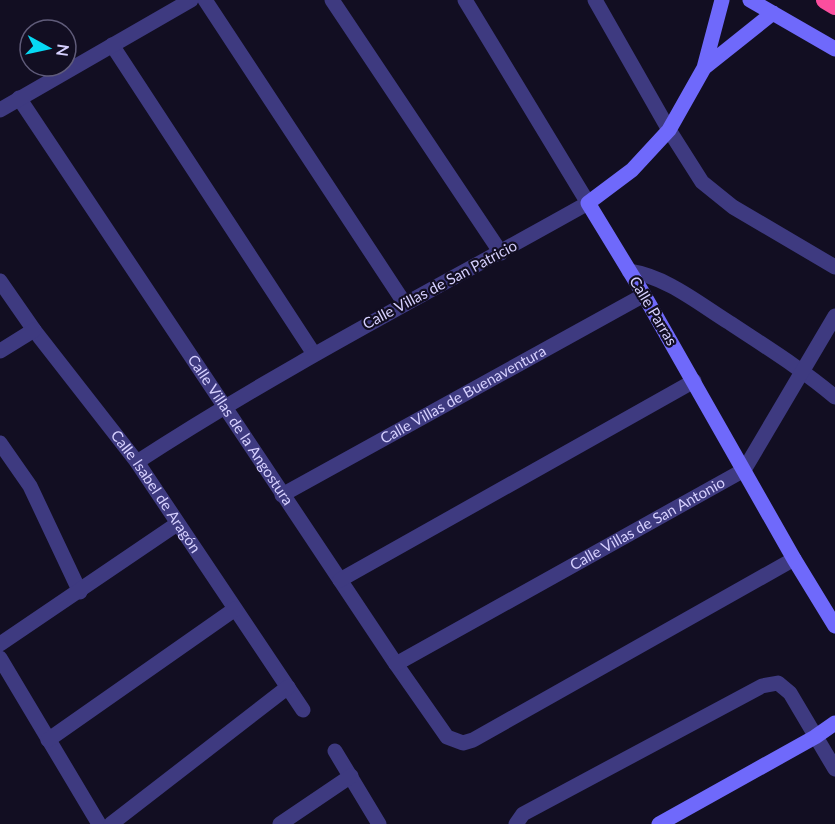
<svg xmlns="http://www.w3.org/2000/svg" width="835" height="824" font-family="Lato,sans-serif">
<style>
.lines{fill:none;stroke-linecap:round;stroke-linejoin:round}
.street{stroke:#3e3a80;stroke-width:15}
.secondary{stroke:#6f69fb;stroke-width:15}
.highway{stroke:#fb4e9e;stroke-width:18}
.labels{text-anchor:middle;stroke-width:4.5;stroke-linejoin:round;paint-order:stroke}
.street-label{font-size:15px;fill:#d6d0fe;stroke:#120e22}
</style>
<rect width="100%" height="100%" fill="#120e22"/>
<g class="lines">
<g class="street">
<path d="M205,0L405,304"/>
<path d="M332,0L501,253"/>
<path d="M595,0L669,130L702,182L733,207L835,267"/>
<path d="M112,45L314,354"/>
<path id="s1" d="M19,98L396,664L447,737L463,743L473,740L794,559"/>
<path d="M0,110L191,0"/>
<path d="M629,271C667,277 698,303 730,323C766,347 802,369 835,397"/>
<path id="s2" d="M0,281L34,330L137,462L303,710"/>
<path d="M0,351L34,330"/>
<path d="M0,443L30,486L80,592"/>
<path d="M137,462C283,367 437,288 588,203L465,0"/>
<path id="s3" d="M282,495L644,295"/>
<path d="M340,580L694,381"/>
<path d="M0,644L177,524"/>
<path d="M0,658L99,824"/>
<path id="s4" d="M396,664L744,470L835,316"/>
<path d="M48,740L235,609"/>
<path d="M335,751L379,824"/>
<path d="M111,824L288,687"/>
<path d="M280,824L351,776"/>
<path d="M516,824L523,814L762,686L778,683L790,693L835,769"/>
</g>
<path class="secondary" d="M722,0L704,68L669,130L632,170L588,203L644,295L794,559L835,626
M750,0L835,49
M704,68L773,13
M659,824L815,737L835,723"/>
<path class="highway" d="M825,0L835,6"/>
</g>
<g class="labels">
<g class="street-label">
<text transform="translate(440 285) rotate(-28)" y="5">Calle Villas de San Patricio</text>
<text transform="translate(653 311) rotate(59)" y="5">Calle Parras</text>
<text dy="5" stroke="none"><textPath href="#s3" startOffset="207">Calle Villas de Buenaventura</textPath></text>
<text dy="5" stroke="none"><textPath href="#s1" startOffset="399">Calle Villas de la Angostura</textPath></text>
<text dy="5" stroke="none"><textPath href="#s2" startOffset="262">Calle Isabel de Aragón</textPath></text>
<text dy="5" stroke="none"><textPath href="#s4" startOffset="288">Calle Villas de San Antonio</textPath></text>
</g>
</g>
<g transform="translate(48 48) rotate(98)"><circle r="28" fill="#120e22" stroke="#605c7a" stroke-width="1.5"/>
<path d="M0-4.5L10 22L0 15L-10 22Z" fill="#06d9f4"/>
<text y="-9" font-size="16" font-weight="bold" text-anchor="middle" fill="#d6d0fe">N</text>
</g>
</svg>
